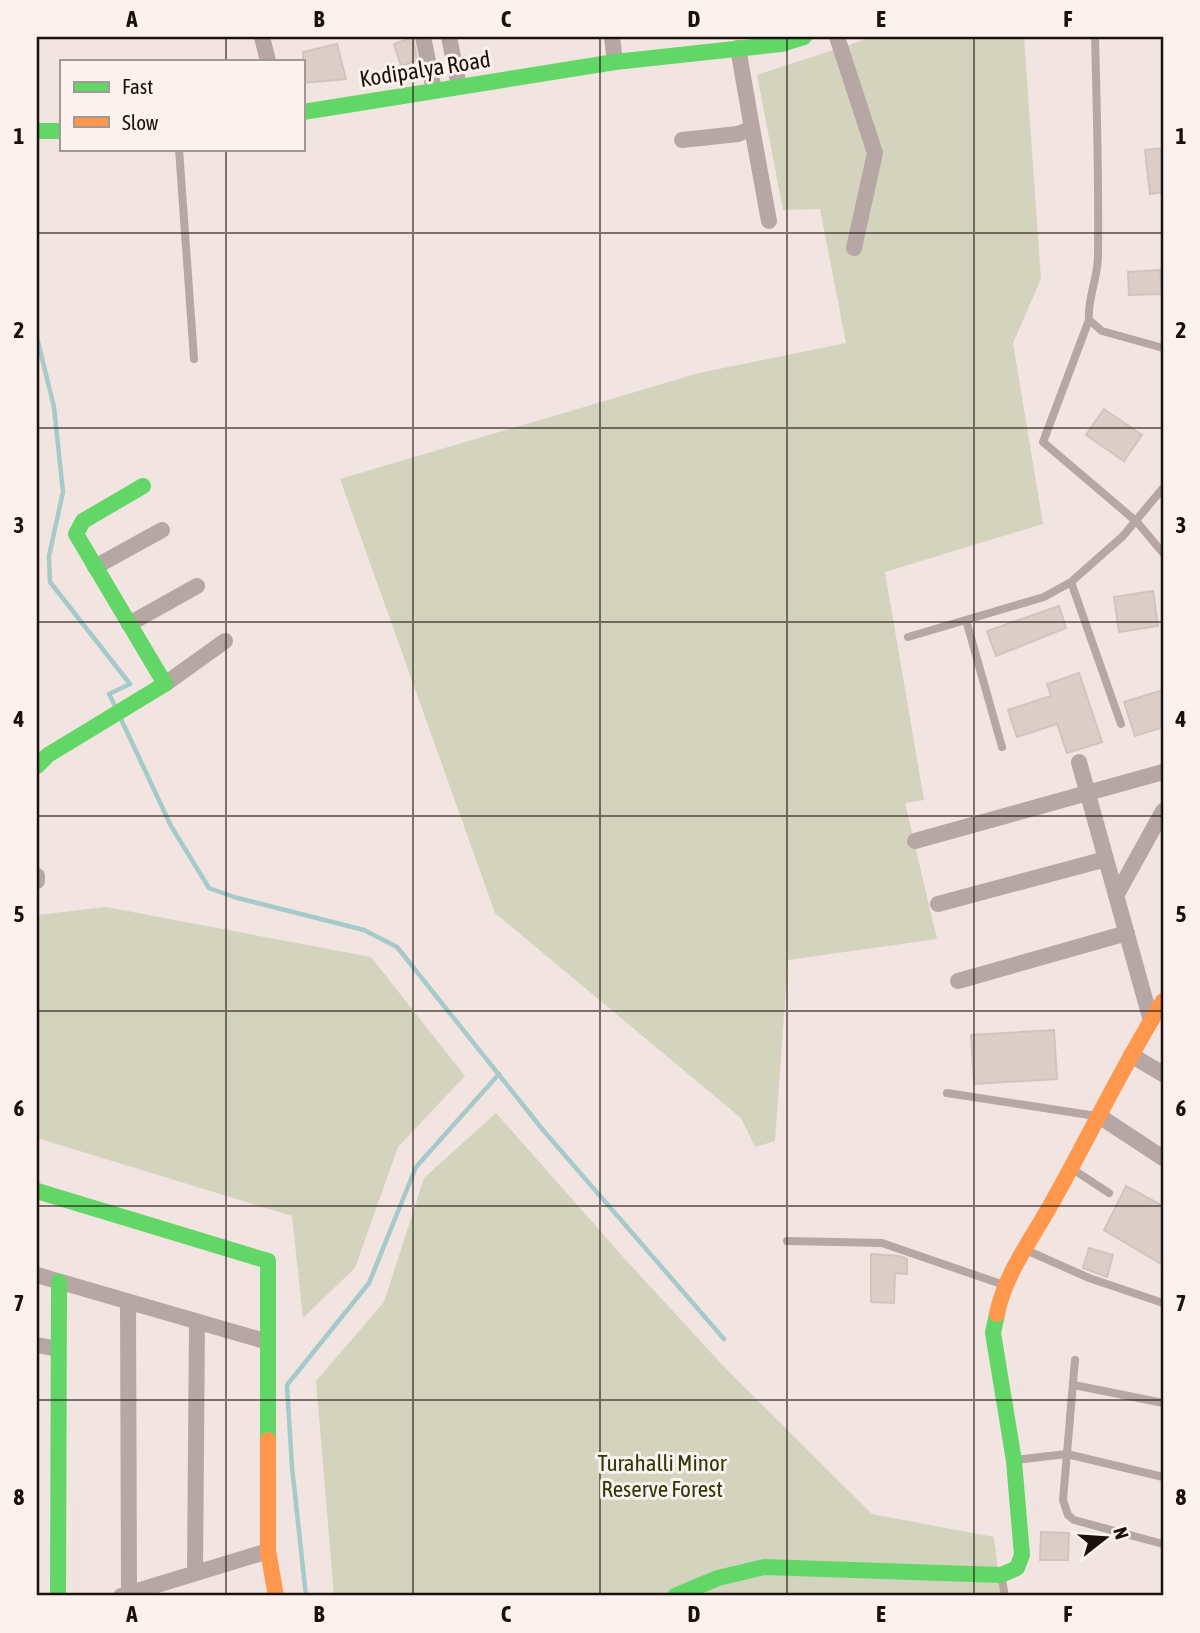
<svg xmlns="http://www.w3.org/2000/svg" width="1200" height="1633" font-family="'Asap Condensed',sans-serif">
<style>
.green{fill:#d4d4be}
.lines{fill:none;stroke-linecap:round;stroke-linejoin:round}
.stream{stroke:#a5cac9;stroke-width:4.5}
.building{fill:#dccdc7;stroke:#d1c4bf;stroke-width:2}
.lane{stroke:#b6a7a4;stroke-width:8}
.street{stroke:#b6a7a4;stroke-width:16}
.fast{stroke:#63d668;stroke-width:16}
.slow{stroke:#ff974d;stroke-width:16}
.grid{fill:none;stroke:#1d100b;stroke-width:2;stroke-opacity:0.55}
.labels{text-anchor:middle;stroke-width:6;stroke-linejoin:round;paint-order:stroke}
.street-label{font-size:23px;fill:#1d100b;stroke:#fbf2ef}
.park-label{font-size:23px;fill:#2e3906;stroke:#fbf2ef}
.neatline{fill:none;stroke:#1d100b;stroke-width:2.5}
.grid-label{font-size:23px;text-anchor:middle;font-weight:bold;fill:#1d100b}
</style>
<rect width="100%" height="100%" fill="#f2e4e0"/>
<path class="green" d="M866,37H1024L1041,279L1013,343L1043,524L885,572L924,800L905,803L937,939L788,960L775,1141L755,1147L741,1118L495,913L340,479L699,373L846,343L820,209L783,210L757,75L861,41Z
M106,907L371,957L465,1076L398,1147L355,1268L303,1318L292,1216L37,1138V915Z
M496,1113L624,1258L729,1372L872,1514L994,1537L1001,1596H334L316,1381L384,1302L424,1178Z"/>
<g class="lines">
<path class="stream" d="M37,338L54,407L63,492L49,556L50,582L130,684L109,694L115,706
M120,717L171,826L209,888L234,897L364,930L397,947L543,1130L724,1339
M306,1596L292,1467L287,1385L369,1283L416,1167L499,1074"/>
</g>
<path class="building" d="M413,37L417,60L401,66L394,44Z
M337,44L346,79L303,83V52Z
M1163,148V192L1150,194L1145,150Z
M1160,270L1162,294L1129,295L1128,272Z
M1104,409L1142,435L1124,461L1086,435Z
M1153,591L1158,626L1119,632L1114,597Z
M1059,606L1066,628L996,656L987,631Z
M1079,673L1102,742L1067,753L1057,724L1017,737L1008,710L1051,696L1047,684Z
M1163,690V727L1135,736L1124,702Z
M1054,1030L1057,1079L974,1084L971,1035Z
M1126,1186L1163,1206V1265L1104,1230Z
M1089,1248L1113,1255L1107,1277L1083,1268Z
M871,1254L899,1256L907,1259V1274L895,1273L894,1303L871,1302Z
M1041,1532L1069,1533L1068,1560H1040Z"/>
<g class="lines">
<path class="lane" d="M1095,37C1097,110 1099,183 1098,256C1098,278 1087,299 1089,320L1102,331L1163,348
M179,149L194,359
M1089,320L1043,442L1137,522L1163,553
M1071,582L1121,724
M966,620L1002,747
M908,637L1044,597L1071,582L1123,536L1163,488
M947,1093L1096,1116
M1071,1168L1109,1193
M787,1241L882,1243L1004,1285
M1026,1250L1089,1278L1163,1303
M1075,1360L1063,1500L1068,1515L1074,1520L1163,1544
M1074,1385L1163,1403
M1015,1460L1067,1454L1163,1477
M1001,1575L1005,1596"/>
<path class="street" d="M262,37L268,61
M423,37L434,90
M449,37L459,86
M612,37L615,62
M837,37L875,153L854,248
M752,128L769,221
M682,140L738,134L752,128L738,48
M95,567L162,530
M129,624L197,586
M165,684L225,641
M1079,762L1151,1021
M915,841L1163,772
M37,876V881
M1116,896L1163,811
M938,904L1106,859
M958,981L1127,933
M1131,1055L1163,1074
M1099,1116L1163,1158
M37,1275L268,1342
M128,1302L129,1593
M37,1345L58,1349
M195,1573L197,1322
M121,1596L268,1551"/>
<path class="fast" d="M303,112L615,62L781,44L804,37
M37,131H61
M37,766L48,755L165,684L76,534L83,521L143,486
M37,1191L268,1261V1440
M58,1596L59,1282
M675,1596L718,1578L764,1567L1001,1575L1017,1568L1022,1555L1014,1461L993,1333L997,1314"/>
<path class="slow" d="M997,1314C1005,1273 1034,1236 1054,1199C1091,1133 1123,1065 1163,1001
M268,1440V1551L276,1596"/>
</g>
<path class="grid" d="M226,37V61M413,37V1596M600,37V1596M787,37V1596M974,37V1596M226,149V1596M37,233H1163M37,428H1163M37,622H1163M37,816H1163M37,1011H1163M37,1206H1163M37,1400H1163"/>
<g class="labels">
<g class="street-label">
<text transform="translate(425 69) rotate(-9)" y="8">Kodipalya Road</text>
</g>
<g class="park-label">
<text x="662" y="1471">Turahalli Minor<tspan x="662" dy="26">Reserve Forest</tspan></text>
</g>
</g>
<rect width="1200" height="1633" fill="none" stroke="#fbf2ef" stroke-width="77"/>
<rect x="60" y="60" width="245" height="91" fill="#fbf2ef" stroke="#a29894" stroke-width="2"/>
<rect x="74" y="82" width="35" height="10" fill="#63d668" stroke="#a29894" stroke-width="2"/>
<text x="122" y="94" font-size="21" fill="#1d100b">Fast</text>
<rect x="74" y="117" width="35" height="10" fill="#ff974d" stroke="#a29894" stroke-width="2"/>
<text x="122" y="130" font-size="21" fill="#1d100b">Slow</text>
<g transform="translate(1105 1538) rotate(73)" stroke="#fbf2ef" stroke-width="5" paint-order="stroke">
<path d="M0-5L12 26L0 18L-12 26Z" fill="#1d100b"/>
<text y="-10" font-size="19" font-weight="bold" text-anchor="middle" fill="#1d100b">N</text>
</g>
<rect x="38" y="38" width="1124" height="1556" class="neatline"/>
<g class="grid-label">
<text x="132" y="27">A</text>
<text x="319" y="27">B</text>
<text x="506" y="27">C</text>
<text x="694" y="27">D</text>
<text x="881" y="27">E</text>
<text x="1068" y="27">F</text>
<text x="19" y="144">1</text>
<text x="1181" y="144">1</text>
<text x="19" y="338">2</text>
<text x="1181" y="338">2</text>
<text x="19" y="533">3</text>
<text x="1181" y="533">3</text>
<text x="19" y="727">4</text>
<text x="1181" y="727">4</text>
<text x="19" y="922">5</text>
<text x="1181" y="922">5</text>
<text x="19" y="1116">6</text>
<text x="1181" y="1116">6</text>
<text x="19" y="1311">7</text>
<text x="1181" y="1311">7</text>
<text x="19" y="1505">8</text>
<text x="1181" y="1505">8</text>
<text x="132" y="1622">A</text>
<text x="319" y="1622">B</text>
<text x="506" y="1622">C</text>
<text x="694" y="1622">D</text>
<text x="881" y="1622">E</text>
<text x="1068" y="1622">F</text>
</g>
</svg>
